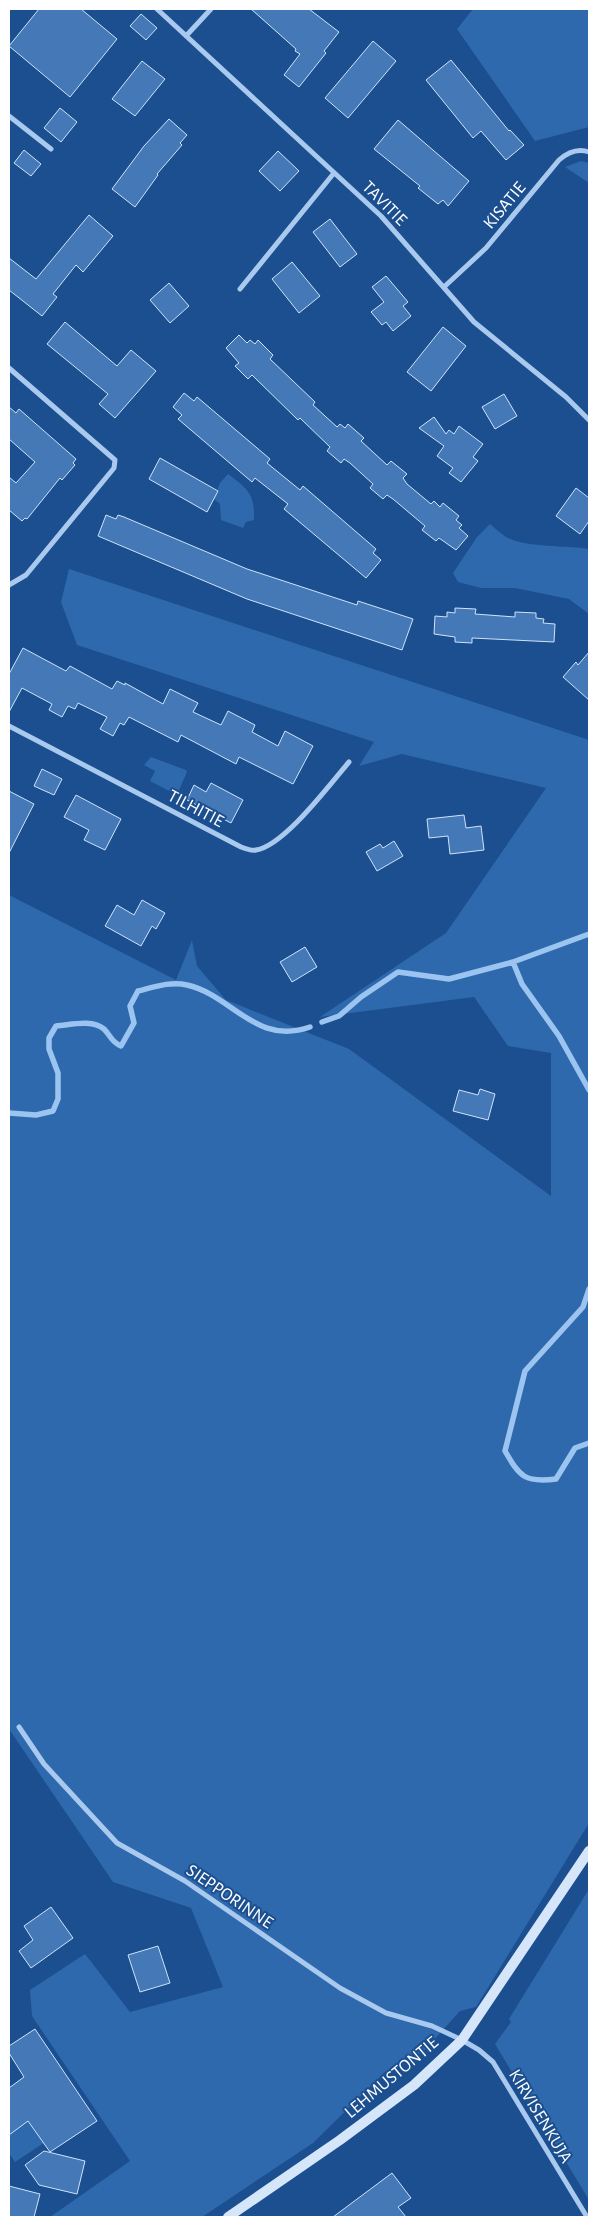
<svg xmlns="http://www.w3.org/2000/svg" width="598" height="2226" font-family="'Alegreya Sans',sans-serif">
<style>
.green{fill:#2e69ad}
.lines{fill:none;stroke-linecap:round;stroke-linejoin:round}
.stream{stroke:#9cc4f0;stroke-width:5.5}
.building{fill:#4478b7;stroke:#cfe3fa}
.street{stroke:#a9c9ee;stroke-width:5}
.secondary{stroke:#d6e6fa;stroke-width:10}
.labels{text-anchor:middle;stroke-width:4;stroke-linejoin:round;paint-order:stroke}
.street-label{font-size:18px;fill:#fff;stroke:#1b4f8f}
</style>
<rect width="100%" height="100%" fill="#1b4f8f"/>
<path class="green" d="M473,9H589V127L535,141L457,29Z
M581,161L589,163V183L565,167Z
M228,474C248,489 255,494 254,520L246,522L243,528L221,520L220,504L214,499L220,483Z
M490,524C495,528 502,535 508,538C531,548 564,545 589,549V614L569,599L515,588H481L458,582L453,573L477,537Z
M69,569L589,740V1823L476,2007L460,2011L423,2052L385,2072L313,2143L202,2217H50L130,2161L32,2016L30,1990L85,1954L130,2012L223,1987L191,1908L113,1882L9,1729V895L176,980L192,940L197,966L226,1000L349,1049L551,1196V1053L508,1046L474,997L320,1017L446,933L546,788L402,754L359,766L374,742L77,645L61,602Z
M151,757L186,770L187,772L177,795L150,781L155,771L144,765Z
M589,1889V2200L495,2044L511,2022L509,2019Z
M28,2120L44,2143L15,2162L9,2153V2135Z"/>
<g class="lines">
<path class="stream" d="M513,962L522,984L559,1036L589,1090
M322,1022L339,1016L361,997L398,972L449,979L513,962L589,934
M9,1113L36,1115L53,1111L58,1099V1073L49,1049V1038L56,1026C71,1025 91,1019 104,1029C111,1036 111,1042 121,1046L134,1023L130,1006L138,991C154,987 171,981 187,985C232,995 255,1046 310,1027
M589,1289L583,1307L525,1371L505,1451C520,1477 525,1483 556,1479L575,1448L589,1443"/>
</g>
<path class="building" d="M39,9H81L117,39L70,97L9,46Z
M251,9H309L339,32L324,51L326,53L299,87L284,75L300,54L295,51L296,49Z
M141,14L157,28L146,40L130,26Z
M373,41L396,61L348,118L325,98Z
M451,60L509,131L510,130L524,145L506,160L481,131L473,138L426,80Z
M142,61L165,79L135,116L112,99Z
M60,108L77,122L61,142L44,128Z
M169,119L187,135L180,143L182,145L157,174L158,175L135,207L112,189L144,146Z
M398,120L469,181L448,206L443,200L438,204L418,188L420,186L374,149Z
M24,150L41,164L31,176L14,163Z
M278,151L299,171L280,191L259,171Z
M89,215L113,236L83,272L76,265L53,294L57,297L42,316L9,290V258L36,279Z
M330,219L357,254L340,267L313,232Z
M292,262L320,296L299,313L272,279Z
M386,276L408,302L403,306L411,316L393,331L386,322L382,325L371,312L384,302L372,287Z
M169,283L189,306L170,323L150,300Z
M65,322L117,366L131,350L156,371L115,418L99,404L108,394L47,344Z
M443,327L466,346L431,391L407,372Z
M239,335L247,343L250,340L255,344L258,340L273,355L270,359L315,402L313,405L337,427L340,424L345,428L348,424L364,438L361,441L387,465L391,461L407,474L403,478L407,484L431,504L434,501L440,507L443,503L459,516L456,520L462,525L459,528L468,536L456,550L439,538L436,541L422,530L425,526L393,499L387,495L383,499L370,488L373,484L350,463L344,459L341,463L327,451L330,447L300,418L298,420L252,375L248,379L235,366L239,363L226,348Z
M184,393L194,401L197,397L270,459L267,463L300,490L303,486L376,549L373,553L381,560L366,578L284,509L288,504L255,478L252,482L178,419L182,415L173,407Z
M504,394L517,416L495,429L482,407Z
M9,407L16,413L19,409L76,459L73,463L75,465L62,480L60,478L27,519L25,518L22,521L9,510V477L16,483L35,462L9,439Z
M434,417L446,434L449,430L454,434L459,426L483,444L473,457L478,461L461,482L449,473L453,468L437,456L444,446L419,428Z
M160,458L218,491L207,512L149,479Z
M576,488L589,498V521L580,534L556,516Z
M106,515L116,519L118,515L124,517L247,569L357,605L358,601L413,619L402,650L247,599L98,536Z
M455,608L476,609L475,614L515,617V612L536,613V618L544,619L543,623L555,624L554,642L472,638V643L455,642V637L434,634L435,616L447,617V612L455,613Z
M23,648L66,671L70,666L112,689L117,681L125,685V683L163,704L170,689L198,703L193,712L221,725L228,711L255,725L252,732L278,746L285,731L313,746L293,784L239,757L236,764L181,735L178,742L129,717L124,725L120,723L113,736L100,729L107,717L78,703L75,709L68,706L62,717L49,710L52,704L22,688L9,712V674Z
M589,652V700L563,677L576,662L578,665Z
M42,769L62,779L54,795L34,786Z
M211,783L243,800L231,823L187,800L194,785L206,792Z
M9,791L34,804L9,853Z
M76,795L121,819L105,850L84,840L89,830L64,817Z
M464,815L466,828L481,826L484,850L450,854L448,836L429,838L427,819Z
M394,841L403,856L377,871L366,852L380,844L383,848Z
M142,900L165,913L156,929L152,926L141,946L105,926L117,905L134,915Z
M305,947L317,967L292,982L280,962Z
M480,1089L495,1094L488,1120L453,1111L459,1090L478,1095Z
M51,1907L73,1938L31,1968L19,1951L33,1940L24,1926Z
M158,1946L170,1983L140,1992L128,1955Z
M35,2029L97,2121L50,2152L28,2121L9,2135V2088L24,2077L9,2053V2046Z
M44,2151L85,2161L77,2194L39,2185L25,2165Z
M392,2173L411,2198L398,2207L406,2217H333Z
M9,2186L40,2194L34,2217H9Z"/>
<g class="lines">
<path class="street" d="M157,9L381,216L474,322L566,397L589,420
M186,36L211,9
M9,116L51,149
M444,287L486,248L559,160C568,152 578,148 589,152
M240,289L334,173
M9,368L115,460L114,468L26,575L9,585
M9,726L241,847C246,849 252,851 256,850C284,846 330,784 349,762
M19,1727L44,1764L117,1843L185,1881L340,1988L386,2013L432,2026L462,2040L479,2050L493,2062L587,2217"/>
<path class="secondary" d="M228,2217L340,2140L414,2085L462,2040L589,1851"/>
</g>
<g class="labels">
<g class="street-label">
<text transform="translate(385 203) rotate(45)" y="6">TAVITIE</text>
<text transform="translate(504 205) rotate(-50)" y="6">KISATIE</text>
<text transform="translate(196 808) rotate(28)" y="6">TILHITIE</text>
<text transform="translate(230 1896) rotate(34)" y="6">SIEPPORINNE</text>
<text transform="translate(391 2077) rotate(-40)" y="6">LEHMUSTONTIE</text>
<text transform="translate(541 2116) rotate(59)" y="6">KIRVISENKUJA</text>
</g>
</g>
<rect width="598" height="2226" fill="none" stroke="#ffffff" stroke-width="20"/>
</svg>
